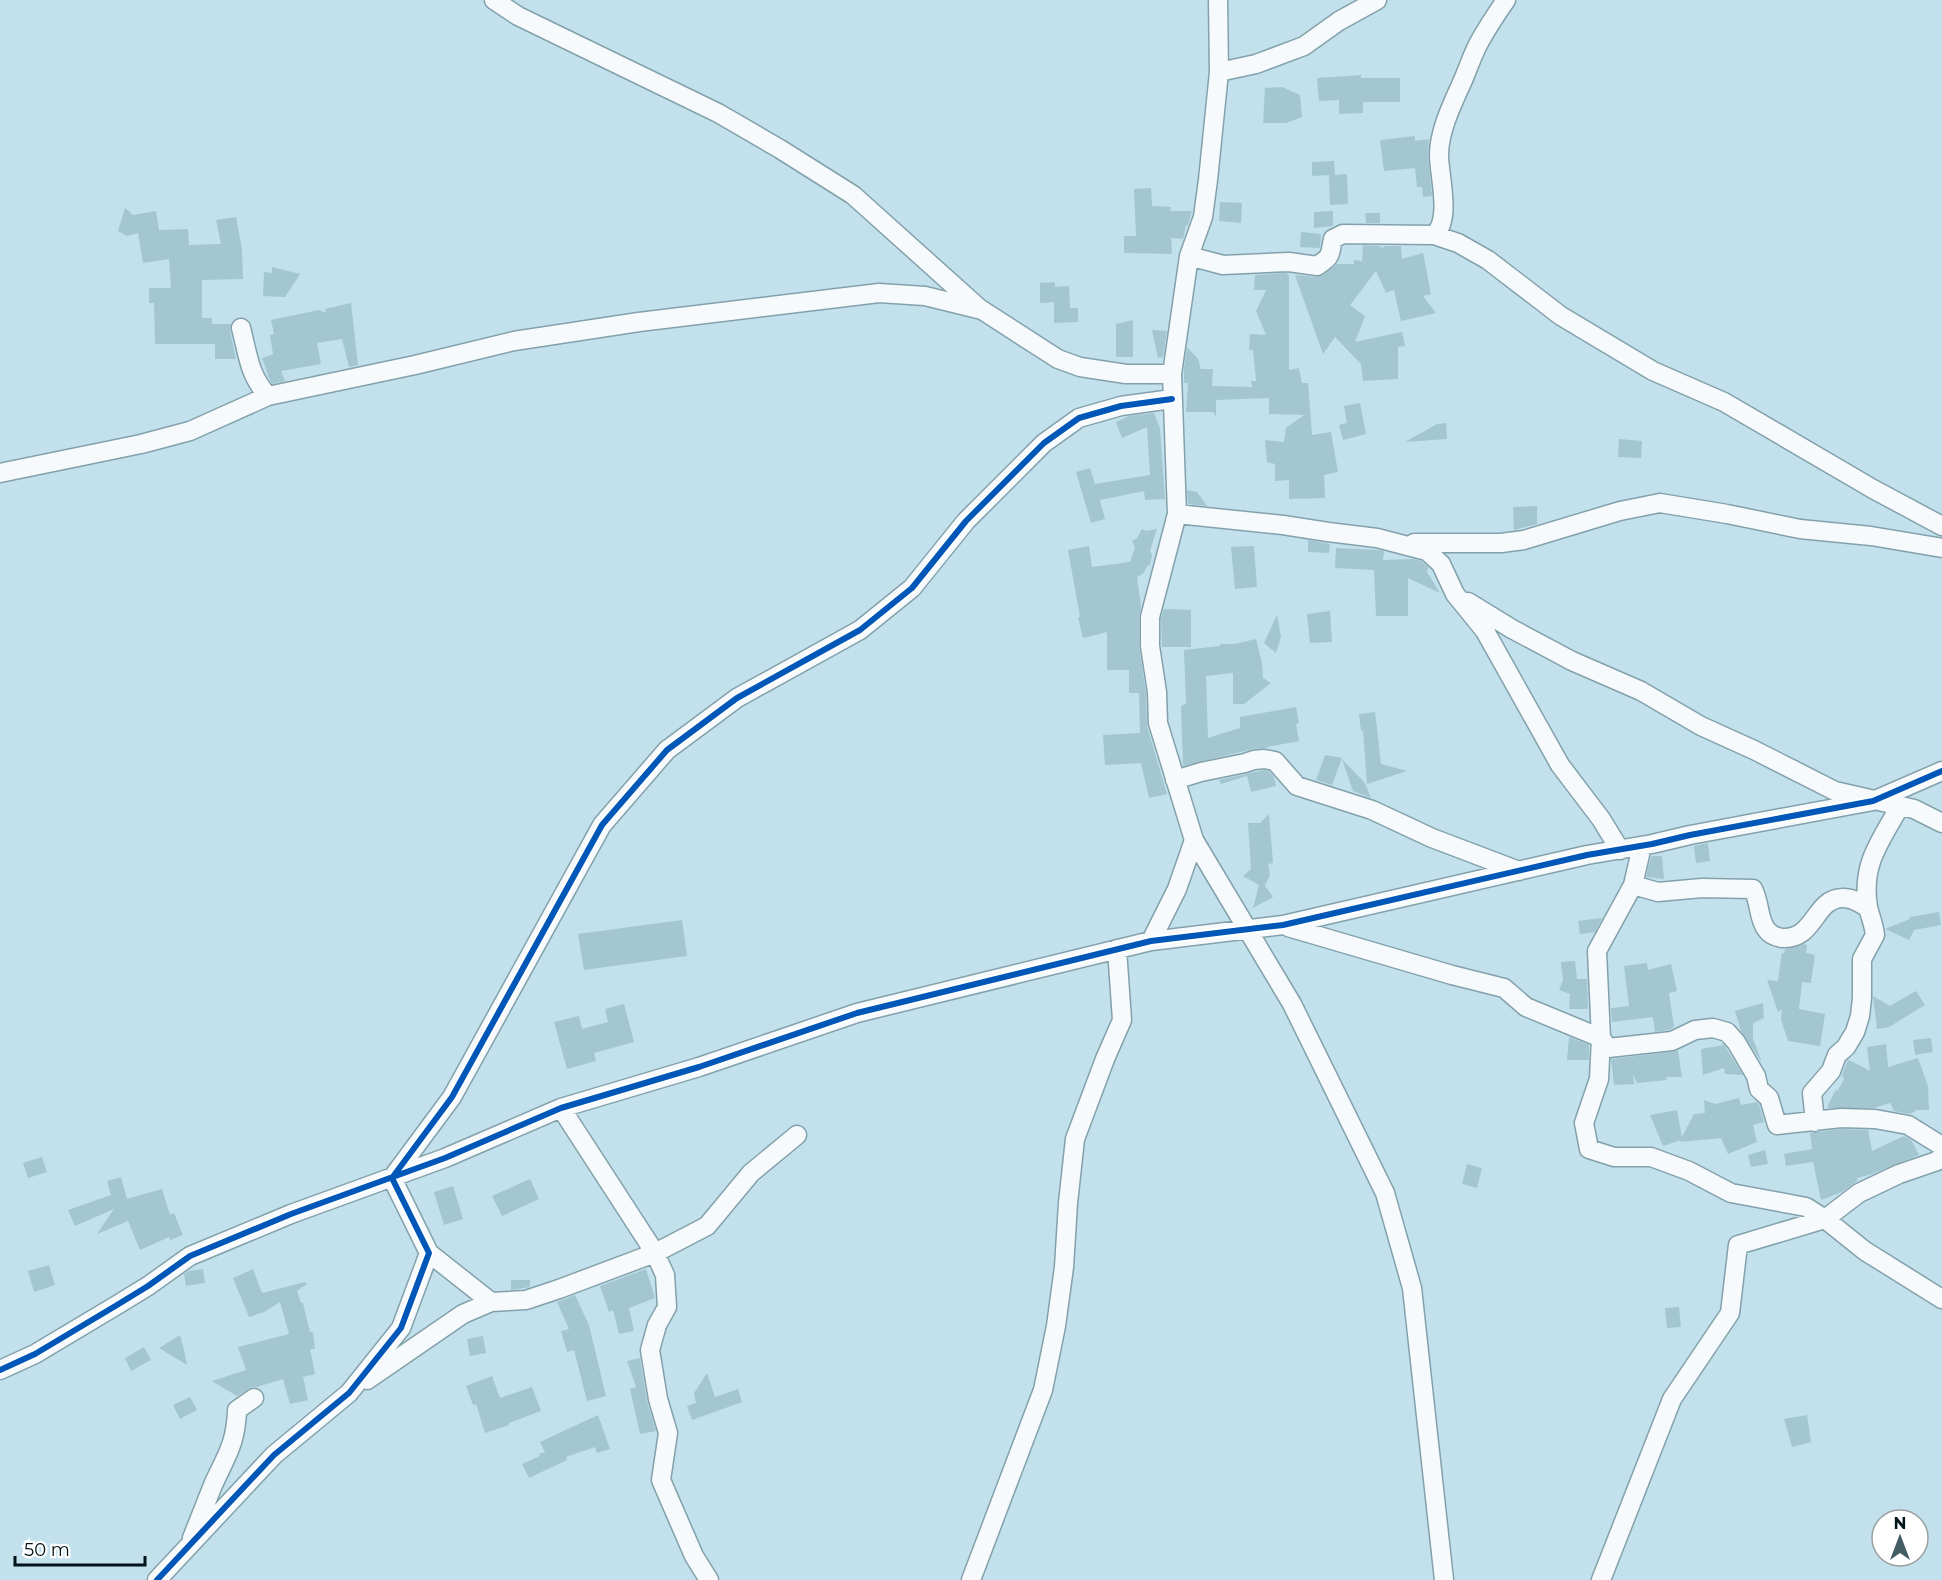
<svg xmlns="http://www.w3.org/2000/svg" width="1942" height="1580" font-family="Montserrat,sans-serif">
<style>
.building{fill:#a3c6d1}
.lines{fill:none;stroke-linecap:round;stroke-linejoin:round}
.minor-casing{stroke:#83a1ab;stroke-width:21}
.minor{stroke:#f6fafc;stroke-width:18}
.cycleway-casing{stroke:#fff;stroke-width:10}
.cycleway{stroke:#0057b8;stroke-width:6}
</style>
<rect width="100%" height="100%" fill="#c2e1ec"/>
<path class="building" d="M1361,75V78H1400V102H1363V113L1339,114V100L1319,101L1317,78Z
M1282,87L1300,95L1302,117L1286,123H1263L1265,88Z
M1415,136V141L1429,139L1428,156L1432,196L1423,197L1422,187H1417L1415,168L1384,171L1380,140Z
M1334,161L1335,175L1347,174L1348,204L1330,205L1329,175L1312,176V162Z
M1151,188L1152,206L1171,207L1170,211H1192L1188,225H1186L1183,239L1171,238L1172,254L1124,253V236H1136L1134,189Z
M1220,202L1242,203L1241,223L1219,221Z
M125,208L133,215L156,211L159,230L188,229L189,245L221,244L216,220L236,217L242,249L243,279L202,280V318H212V324H231L230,331L236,359H215V344H155L154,303H149V288H171L169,259L143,263L138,233L127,236L118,231Z
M1333,211V226L1314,228V212Z
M1365,213H1380V223H1366Z
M1301,232L1321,234L1320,248L1300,247Z
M1363,245L1381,246V248L1386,246H1401L1402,259L1423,253L1431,294L1423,296L1436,313L1401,321L1394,290L1386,293L1376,271L1350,305L1365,316L1355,342L1402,332L1405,346L1398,347V379L1363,381L1361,364L1335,337L1323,354L1295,275L1316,277L1323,275L1337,264H1354V260L1362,261Z
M272,267L300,274L285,297L263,296L264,272L272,273Z
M1286,273L1289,275V370L1299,368L1302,383H1308L1312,435L1331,432L1338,472L1324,475L1325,498L1289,499V480L1275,481V464L1267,462L1265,440L1284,442L1286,428L1304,415L1269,414V398L1216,400V417L1213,412H1186L1188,383H1184V369L1187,347L1198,359L1201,369H1213L1212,386L1252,387L1251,381H1256L1253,350H1249L1250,334L1266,335L1256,311L1266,290H1254L1255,275Z
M1055,282V287L1069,286L1070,308H1078V322L1054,323V302L1040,303V283Z
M351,303L358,365L349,367L342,339L317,343L321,364L281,371L285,381L272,384L269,378L262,358L273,354L270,335L274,334L271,320L319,310L326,313L325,309Z
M1133,320V357H1116V324Z
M1152,330L1167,331L1163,357L1158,358Z
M1360,403L1366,434L1343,440L1339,425L1347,423L1344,406Z
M1154,413L1160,428L1165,499L1145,500L1144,491L1100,500L1105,519L1091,523L1076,472L1090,468L1095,484L1150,475L1147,427L1122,438L1116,422L1129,416Z
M1446,423L1447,439L1405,442L1437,424Z
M1619,439L1642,441L1641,458L1618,457Z
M1187,490L1197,492L1207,506L1188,504Z
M1537,506V524L1514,530L1513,507Z
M1142,529L1146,531L1157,529L1150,551L1152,554L1150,565L1147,566L1143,574L1137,577L1141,606L1139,617V646L1146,693L1147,726L1167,794L1149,798L1141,763L1105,765L1103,735L1140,733L1139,693H1129V670H1107V632L1083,638L1078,617H1080L1068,550L1089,546L1092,567L1130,562L1135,547L1132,541L1137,538Z
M1308,540L1330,544L1329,553L1308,552Z
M1254,546L1257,587L1235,589L1231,547Z
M1336,548L1380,550L1384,551L1383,560L1414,559L1421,561L1428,567L1427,572L1440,593L1408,578V616H1376L1374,570L1335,568Z
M1164,609L1191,610V647H1162L1161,618Z
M1330,611L1332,642L1310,643L1307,614Z
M1277,615L1281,637L1276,653L1264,643Z
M1256,639L1262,663L1263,678L1271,683L1244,704H1233V673L1206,676L1208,738L1240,728V717L1296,707L1299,723L1296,724L1299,741L1267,747L1268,748L1253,749L1183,766L1181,706L1186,704L1184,650L1220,646V644H1234Z
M1375,712L1381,764L1407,771L1367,784L1363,730L1361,731L1359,714Z
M1325,755L1342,758L1332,785L1316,780Z
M1342,759L1365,783L1371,798L1353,791Z
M1264,770L1269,771L1274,777L1276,786L1251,792L1247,776L1221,784L1219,780Z
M1269,814L1273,863L1268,864L1270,875L1265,886L1273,897L1253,908L1259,885L1243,876L1251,869L1248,823H1260Z
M1708,843L1710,861L1696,863L1694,846Z
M1651,856H1662L1664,879L1646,877Z
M1939,912L1941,925L1914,930L1909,940L1885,929L1910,919L1909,917Z
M1602,918L1595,932L1580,934L1578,921Z
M682,920L687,956L584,970L578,934Z
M1804,944L1807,945L1806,953L1815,955L1811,983L1802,982L1799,1009L1825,1014L1820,1046L1788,1041L1781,1020L1782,1009L1778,1012L1767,980L1778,981L1782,952L1784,954L1785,949L1794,948Z
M1575,961L1577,979H1587L1588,1009H1569L1570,994L1559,990L1563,980L1561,962Z
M1647,963L1648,970L1671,964L1677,991L1669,993L1674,1027L1669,1030L1655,1032L1653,1017L1612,1022L1611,1008L1629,1006L1624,966Z
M1916,991L1925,1005L1889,1027L1877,1029L1873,996L1890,1006Z
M1763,1003L1764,1018L1753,1023V1041H1754L1762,1063L1741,1031L1735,1011Z
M624,1004L634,1042L594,1053L596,1061L567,1069L554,1022L579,1016L582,1029L608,1022L605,1009Z
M1569,1037L1589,1045V1060H1567Z
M1931,1038L1933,1052L1915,1055L1913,1040Z
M1886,1044L1888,1067L1918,1058L1928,1086L1929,1110H1917L1910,1114L1894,1111L1890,1103L1874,1108H1827L1835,1091L1838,1090L1844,1079L1842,1075L1847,1062L1849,1060L1870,1071L1867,1047Z
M1724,1045L1743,1075L1725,1074L1724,1068L1703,1075L1701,1049Z
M1678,1051L1682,1077H1666L1667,1080L1637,1083L1633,1074L1634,1084L1614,1085L1611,1059Z
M1739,1098L1741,1105L1757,1102L1759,1104L1764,1122L1753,1125L1757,1142L1728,1154L1721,1138L1680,1142L1681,1140L1663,1146L1650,1115L1677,1110L1682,1137L1694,1114L1705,1113L1704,1100L1715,1104Z
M1841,1129L1868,1130L1872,1151L1904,1136L1912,1141L1919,1155L1872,1174L1857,1178V1181L1842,1192L1821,1200L1813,1162L1786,1166L1784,1154L1812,1149L1810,1133Z
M1765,1150L1768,1164L1751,1167L1748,1155Z
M42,1157L47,1172L28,1178L23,1163Z
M1467,1164L1482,1168L1477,1188L1462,1184Z
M121,1177L127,1199L162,1189L170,1215L174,1213L183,1235L170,1240L169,1237L140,1250L128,1221L97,1234L114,1209L75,1226L68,1210L111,1195L107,1181Z
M530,1179L539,1199L502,1216L492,1196Z
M453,1186L463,1219L444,1225L434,1192Z
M49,1265L55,1285L34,1292L28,1271Z
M203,1269L205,1283L186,1286L184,1274L189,1271Z
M253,1269L262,1293L305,1282L307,1284L297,1291L301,1303H303L310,1332H313L315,1349H310L315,1374L303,1377L308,1400L290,1404L283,1379L257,1387H252L237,1396L212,1381L246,1370L238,1347L289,1334L280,1302L264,1312L249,1317L233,1278Z
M646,1269L655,1298L629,1308L634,1331L619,1334L613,1310L609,1312L600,1286Z
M511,1280H530V1287L511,1290Z
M575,1295L589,1325L606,1396L587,1401L574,1350L567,1352L561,1331L569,1329L557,1302Z
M1679,1307L1681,1327L1667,1328L1665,1308Z
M180,1335L184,1350L187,1365L159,1348Z
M483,1336L486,1353L470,1356L467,1339Z
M144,1347L151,1360L131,1371L125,1358Z
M640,1358L647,1401L656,1431L640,1434L630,1389L636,1387L627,1361Z
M707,1373L715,1397L738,1389L742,1402L692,1420L687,1406L696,1403L694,1393Z
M492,1376L500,1398L532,1387L541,1411L509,1423V1425L485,1433L476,1404L473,1405L466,1386Z
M190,1397L197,1410L180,1419L173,1405Z
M598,1415L610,1449L597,1453L595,1447L566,1457L567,1460L529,1478L522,1464L540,1456L539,1454L545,1452L540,1442Z
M1807,1415L1811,1442L1792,1447L1784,1419Z"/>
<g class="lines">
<g class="minor-casing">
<path id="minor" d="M494,0L518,16L718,113L780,149L853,195L980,309
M1218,0L1219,72L1208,180L1203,217L1189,256L1172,374L1177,514L1150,617V646L1157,692L1158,723L1194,840L1292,1004L1385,1193L1412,1288L1444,1580
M1219,72L1256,64L1304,46L1339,21L1377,0
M1434,235C1452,220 1439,176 1439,155C1439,133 1450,109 1459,89C1467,73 1472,54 1481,39C1489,25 1497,13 1506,0
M1189,256L1223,265L1289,262L1317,266C1333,255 1329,256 1333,239L1343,234L1434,235L1458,243L1488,260L1561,316L1653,371L1724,402L1873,489L1942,526
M241,328C248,355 249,375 268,396
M0,473L141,444L190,431L268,396L415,365L514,341L639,322L879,293L925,296L982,310L1058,359L1080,367L1126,374H1172
M1177,514L1283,525L1328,532L1377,538L1427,551L1441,564L1455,594L1485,631L1560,765L1601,819L1620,850
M1414,543H1501L1524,540L1620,511L1660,503L1727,514L1800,529L1871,536L1942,548
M1468,602L1512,629L1572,661L1641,691L1701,726L1754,750L1835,791L1914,809L1942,823
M1175,780L1201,772L1245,763L1254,760L1264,759L1275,761L1297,786L1372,810L1432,838L1519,871
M1642,846L1633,885L1597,951L1601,1038L1608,1048L1672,1041L1695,1030L1713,1028L1727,1032L1736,1042L1756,1076L1759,1089L1769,1098L1777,1125L1841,1118L1875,1119L1908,1125L1942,1146
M1633,885L1658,892L1702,888L1753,889C1760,902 1758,918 1766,929C1770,935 1776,937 1782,938C1815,940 1814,899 1842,898C1852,897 1860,903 1868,908
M1288,927L1452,975L1504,988L1526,1007L1601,1038L1599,1079L1584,1123L1589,1149L1614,1157H1651L1689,1171L1731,1193L1806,1207L1825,1219L1865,1251L1942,1299
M1151,941L1177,889L1194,840
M561,1108L655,1253L665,1275L667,1307L657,1325L650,1350L658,1399L668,1433L661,1480L694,1556L709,1580
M1815,1122L1812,1093L1831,1071L1837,1055L1846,1047L1855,1032L1860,1016L1862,998V959L1875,935C1874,925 1870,916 1868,907C1861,864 1880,842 1900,806
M429,1253L491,1302
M0,1370L35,1354L117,1305L148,1286L190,1256L291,1214L445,1158L561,1108L699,1067L857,1013L1151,941L1283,925L1587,855L1652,844L1690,835L1873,801L1942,771
M367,1380L463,1314L491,1302L526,1300L559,1289L655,1253L707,1226L751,1173L797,1135
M192,1538C199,1520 206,1503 213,1485C226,1456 236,1444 237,1410L254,1398
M157,1580L274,1455L349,1393L401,1328L429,1253L392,1178L452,1097L602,825L667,750L737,698L860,630L912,588L966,521L1044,443L1079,418L1121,406L1172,399
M971,1580L1043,1390L1056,1326L1064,1267L1068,1203L1075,1139L1105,1059L1122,1020L1117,949
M1601,1580L1672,1399L1730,1313L1738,1245L1825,1219L1859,1193L1899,1174L1937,1161L1942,1156"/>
</g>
<use href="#minor" class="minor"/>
<g class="cycleway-casing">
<path id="cycleway" d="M0,1370L35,1354L117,1305L148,1286L190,1256L291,1214L445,1158L561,1108L699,1067L857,1013L1151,941L1283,925L1587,855L1652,844L1690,835L1873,801L1942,771
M157,1580L274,1455L349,1393L401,1328L429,1253L392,1178L452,1097L602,825L667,750L737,698L860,630L912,588L966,521L1044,443L1079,418L1121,406L1172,399"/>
</g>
<use href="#cycleway" class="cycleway"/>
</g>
<g transform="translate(1900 1538)"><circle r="28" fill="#ffffff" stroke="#99a1a3" stroke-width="1.5"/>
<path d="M0-4.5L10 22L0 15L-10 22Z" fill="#445c64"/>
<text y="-9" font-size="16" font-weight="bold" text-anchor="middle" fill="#00141a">N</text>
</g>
<path d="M15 1556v9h130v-9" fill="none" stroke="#00141a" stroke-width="3"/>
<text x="24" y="1556" font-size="18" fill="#00141a" stroke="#ffffff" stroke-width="4.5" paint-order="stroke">50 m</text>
</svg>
